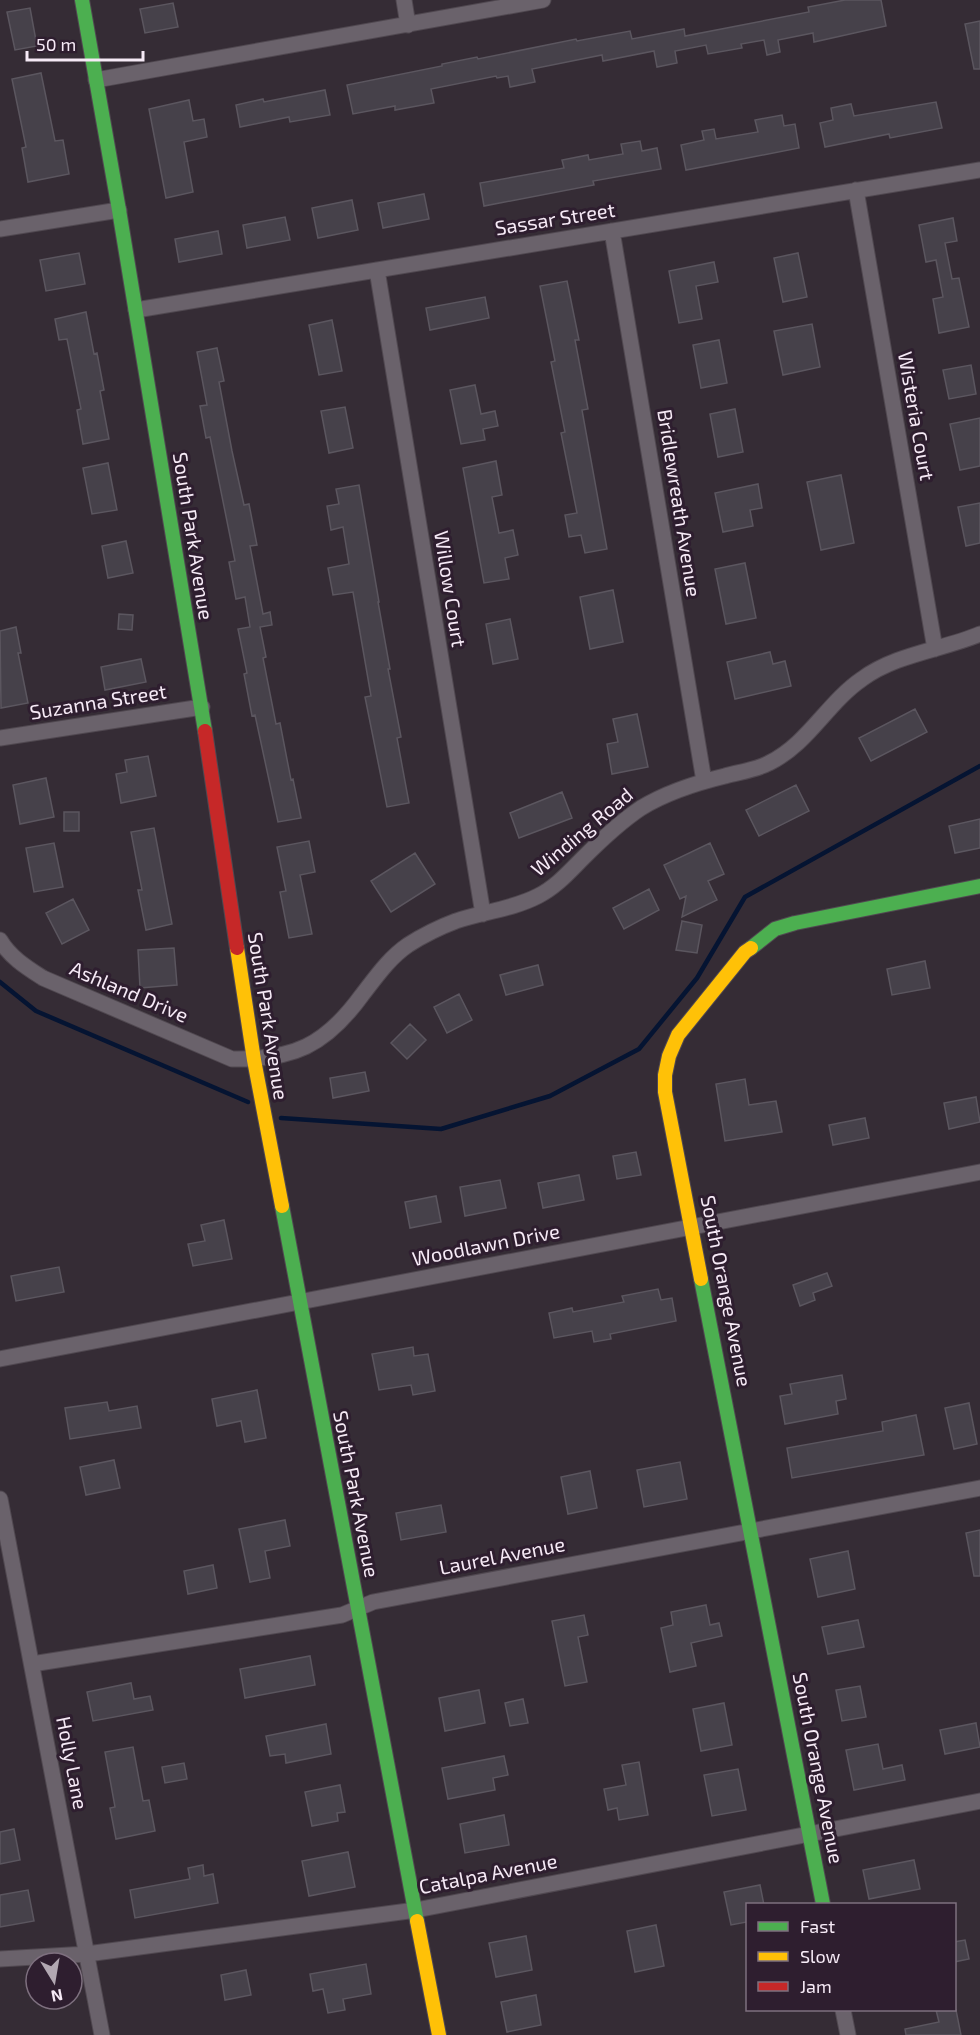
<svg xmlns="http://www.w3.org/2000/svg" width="980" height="2035" font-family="'Exo 2',sans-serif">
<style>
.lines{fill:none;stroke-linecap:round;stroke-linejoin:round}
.stream{stroke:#051432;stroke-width:4.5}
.building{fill:#46414a;stroke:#5b565f;stroke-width:1.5}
.street-casing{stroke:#504850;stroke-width:17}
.fast-casing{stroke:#504850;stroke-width:16}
.slow-casing{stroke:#504850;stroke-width:16}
.jam-casing{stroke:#504850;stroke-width:16}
.street{stroke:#6a626b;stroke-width:15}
.fast{stroke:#4caf50;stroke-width:14}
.slow{stroke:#ffc107;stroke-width:14}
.jam{stroke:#c62828;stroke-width:14}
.labels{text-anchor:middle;stroke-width:6;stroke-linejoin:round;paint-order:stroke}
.street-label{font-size:20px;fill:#f6eaf6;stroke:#2e1e2f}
</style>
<rect width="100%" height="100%" fill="#352c35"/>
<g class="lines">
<path class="stream" d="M0,982L36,1011L248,1102
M281,1118L441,1129L550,1096L639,1049L697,978L745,897L980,766"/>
</g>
<path class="building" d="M845,0H881L886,26L814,42L813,33L778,40L780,52L767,55L764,40L741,44L742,48L708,54L706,45L675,51L677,63L657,67L654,51L603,61L602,55L532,69L535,82L510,87L508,76L497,78L496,76L431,89L434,103L395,110V106L353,114L347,85L442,66V64L477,57L478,59L576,39L577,41L630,31L632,39L684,29L685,36L809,12L808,7Z
M173,3L178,27L145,33L140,9Z
M30,8L37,46L15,50L7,12Z
M980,21V69H974L965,24Z
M41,73L55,141L63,140L69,174L28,182L22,148L26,147L12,79Z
M325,90L330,115L290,122L289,117L240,127L236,105L263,99L264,102Z
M189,100L193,121L204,119L207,137L184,142L193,192L166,198L149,109Z
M936,102L942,128L890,138L889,134L825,147L820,123L833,120L831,108L851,104L854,116Z
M782,115L784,126L795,124L799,148L686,170L681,145L704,140L702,131L714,129L716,139L758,132L755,120Z
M640,141L642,151L657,148L661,169L593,181L594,185L484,206L480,183L564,168L562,160L588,155L589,160L623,154L621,144Z
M424,194L429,219L383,228L378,203Z
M352,200L358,230L318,238L312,208Z
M285,217L290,240L247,248L243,225Z
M953,218L957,241L945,243L952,279L959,278L969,327L939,333L933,299L943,297L936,260L926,262L919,225Z
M218,231L222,254L179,262L175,239Z
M79,253L85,284L46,291L40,260Z
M798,253L807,297L783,302L774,258Z
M714,262L718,282L696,286L702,319L679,323L669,271Z
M567,281L579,340H575L588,409L582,410L607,549L585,553L581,535L569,537L565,515L577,513L561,433L565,432L551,362L555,361L540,286Z
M485,297L489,318L430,330L426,308Z
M86,312L94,354L97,353L104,390L100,391L109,439L83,444L77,410L81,409L67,339L59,340L55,319Z
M332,320L342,371L319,375L309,325Z
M812,324L820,367L783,375L774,331Z
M719,340L727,383L701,388L693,345Z
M217,348L224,381L219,382L232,451L244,505L249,504L257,545L250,546L263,614L270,612L272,625L260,627L266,657L263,658L276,724L280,723L291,780L293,779L301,818L278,822L255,715L252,716L244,674L247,673L238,629L250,627L245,597L236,599L229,562L235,561L210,437L206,438L200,406L207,405L197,352Z
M971,365L976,394L949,399L943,370Z
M475,385L481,414L495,411L498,426L483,429L485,440L461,444L450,390Z
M345,407L353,448L329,453L321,411Z
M735,409L743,452L718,457L710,414Z
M980,418V466L960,470L950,424Z
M496,461L502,495L492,497L499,533L513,530L518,555L505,558L509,579L484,583L463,468Z
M108,463L117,510L92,514L83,468Z
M841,475L854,543L821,550L807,482Z
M758,484L762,508L750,510L753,526L723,532L715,493Z
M359,485L379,602H378L390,669H388L401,737L397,738L409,803L387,807L365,697L371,696L353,592L333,595L328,568L349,564L343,527L331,530L327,506L339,504L336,489Z
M980,503V543L966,546L958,507Z
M126,541L133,573L108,578L102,546Z
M745,563L756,618L726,624L715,569Z
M613,590L623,642L590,649L580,597Z
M119,614L133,615L132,630L118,629Z
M510,619L518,659L493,664L486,624Z
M16,627L21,653H18L28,703L1,708L0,631Z
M770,652L773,664L785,661L791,686L735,699L727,662Z
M141,659L146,682L105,690L101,667Z
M915,709L927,732L871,761L859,738Z
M637,714L648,767L612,774L607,744L618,742L613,719Z
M148,756L156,796L121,803L116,774L127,772L125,760Z
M46,778L54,817L20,824L13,785Z
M796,785L809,811L759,836L746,810Z
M562,792L572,818L519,838L510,813Z
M64,812H79V831H64Z
M980,819V848L955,853L949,826Z
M154,828L172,924L146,930L138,890H142L131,832Z
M309,841L315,872L300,875L312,934L289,938L280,892L286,891L277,847Z
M54,843L63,887L34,892L26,848Z
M710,843L724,874L708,881L717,900L682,917L686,896L680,899L664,865Z
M415,853L435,884L391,912L371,881Z
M649,889L659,910L624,929L613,908Z
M73,899L89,930L62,944L46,913Z
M682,921L702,925L697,953L676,950Z
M174,948L177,985L140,988L138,950Z
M925,961L930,988L892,995L887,969Z
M538,965L543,985L506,995L500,975Z
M459,994L472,1020L447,1033L434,1007Z
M410,1024L426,1040L407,1059L391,1043Z
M365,1072L369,1091L333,1098L330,1078Z
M745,1079L749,1105L776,1101L782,1132L725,1141L716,1084Z
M976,1097L980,1122L949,1129L944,1103Z
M865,1118L869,1138L833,1145L829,1125Z
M636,1152L641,1175L617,1179L613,1156Z
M579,1175L584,1200L543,1208L538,1183Z
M500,1180L506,1208L465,1216L460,1187Z
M436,1196L441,1222L410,1228L405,1202Z
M224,1220L232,1259L193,1266L188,1244L205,1241L201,1225Z
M59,1267L64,1292L16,1301L11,1276Z
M827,1273L832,1286L813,1293L815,1300L800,1306L793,1285Z
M658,1289L661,1300L672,1298L676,1321L610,1334L611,1339L594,1342L592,1331L554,1338L549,1313L572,1308L573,1312L624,1302L622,1296Z
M413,1347L414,1356L428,1354L435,1391L413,1395L411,1385L379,1390L372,1354Z
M842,1375L846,1399L836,1401L838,1414L785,1424L780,1396L792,1394L790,1384Z
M257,1390L266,1438L245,1442L241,1421L217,1426L212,1399Z
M107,1402L109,1411L137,1406L141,1428L70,1439L65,1408Z
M969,1403L977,1444L954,1449L945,1408Z
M916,1415L924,1455L792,1478L787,1448L883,1431L882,1422Z
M114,1460L120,1488L86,1495L80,1467Z
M680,1462L687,1499L644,1507L637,1470Z
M590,1471L597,1508L568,1514L561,1477Z
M441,1505L446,1532L401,1540L396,1513Z
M285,1520L290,1546L265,1551L270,1578L250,1582L239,1529Z
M980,1530V1576H974L966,1533Z
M848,1551L855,1589L818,1597L810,1559Z
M213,1565L217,1588L188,1594L184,1571Z
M706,1605L710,1625L719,1623L722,1636L691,1643L696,1666L670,1672L661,1628L673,1625L671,1612Z
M584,1615L588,1635L578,1637L587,1682L565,1686L552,1621Z
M858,1620L864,1647L828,1654L822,1627Z
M310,1656L315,1685L245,1698L240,1669Z
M131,1683L134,1699L150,1696L153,1710L93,1721L87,1692Z
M860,1686L866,1717L842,1721L836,1690Z
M479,1690L485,1723L445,1731L439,1698Z
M523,1699L528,1723L510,1726L505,1703Z
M724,1703L732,1745L701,1751L693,1709Z
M976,1723L980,1747L945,1754L940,1730Z
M326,1724L331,1754L286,1763L285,1754L270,1756L266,1736Z
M878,1744L883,1769L902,1765L905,1780L854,1790L846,1750Z
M133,1747L143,1801L149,1800L155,1831L116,1839L110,1808L115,1807L105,1752Z
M504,1756L508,1775L493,1778L495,1790L448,1799L442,1768Z
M639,1762L648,1815L619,1820L617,1808L608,1810L604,1789L626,1785L622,1765Z
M184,1763L187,1779L165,1783L162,1767Z
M738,1769L746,1810L712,1816L704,1775Z
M340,1785L345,1812L337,1813L338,1821L312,1826L305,1792Z
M504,1815L509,1845L465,1853L460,1824Z
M14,1829L20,1860L0,1864V1832Z
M348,1852L355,1887L309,1896L302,1861Z
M914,1860L920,1889L869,1899L863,1870Z
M203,1865L204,1876L213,1874L218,1903L135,1918L130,1890L190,1879L188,1868Z
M760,1885L764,1905H747V1922L731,1925L724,1892Z
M28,1890L34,1921L0,1927V1895Z
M656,1925L664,1966L635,1972L627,1931Z
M526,1936L532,1970L496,1977L489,1943Z
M965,1940L969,1959L954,1962V1942Z
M366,1964L371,1994L343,1999L345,2010L328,2013L323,1989L313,1991L310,1974Z
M246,1970L251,1995L225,2000L221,1975Z
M536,1995L541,2025L507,2032L501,2002Z
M936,2010H956L961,2035H906L905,2029L939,2022Z"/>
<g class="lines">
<g class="street-casing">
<path id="street" d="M404,0L408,25
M96,80L543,0
M856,190L935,649
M0,229L119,210
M612,231L704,781
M377,270L483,914
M136,310L980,170
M0,738L202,707
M0,940C10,957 26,967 43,978L232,1059C293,1060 325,1046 362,995C376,977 389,958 408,945C422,936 440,927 456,921C483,912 513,909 538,896C556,887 569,872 583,858C601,840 620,822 641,808C667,792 696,783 725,776C739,772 756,770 769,763C808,744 827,703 862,679C896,654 942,650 980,634
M0,1359L980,1172
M0,1499L102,2035
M32,1664L342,1615L373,1602L980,1488
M0,1959L87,1954L416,1910L980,1801
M843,2010L848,2035"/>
</g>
<g class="fast-casing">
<path id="fast" d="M82,0L119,210L205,731
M751,948L775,929L795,923L980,886
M282,1206L417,1921
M701,1279L823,1904"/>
</g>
<g class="slow-casing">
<path id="slow" d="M237,948L254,1060L282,1206
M701,1279L665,1092V1075L669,1056L678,1035L745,952L751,948
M417,1921L439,2035"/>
</g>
<g class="jam-casing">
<path id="jam" d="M205,731L237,948"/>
</g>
<use href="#street" class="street"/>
<use href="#fast" class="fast"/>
<use href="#slow" class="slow"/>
<use href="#jam" class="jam"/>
</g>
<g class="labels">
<g class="street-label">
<text transform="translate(555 219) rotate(-9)" y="7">Sassar Street</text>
<text transform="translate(916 416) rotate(80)" y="7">Wisteria Court</text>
<text transform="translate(679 503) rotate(81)" y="7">Bridlewreath Avenue</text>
<text transform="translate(193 536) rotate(81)" y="7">South Park Avenue</text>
<text transform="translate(450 589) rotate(81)" y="7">Willow Court</text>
<text transform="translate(98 702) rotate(-9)" y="7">Suzanna Street</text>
<text transform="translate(582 832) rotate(-40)" y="7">Winding Road</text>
<text transform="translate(129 992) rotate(23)" y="7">Ashland Drive</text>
<text transform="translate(268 1016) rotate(81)" y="7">South Park Avenue</text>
<text transform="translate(486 1245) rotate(-11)" y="7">Woodlawn Drive</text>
<text transform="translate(726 1291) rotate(79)" y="7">South Orange Avenue</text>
<text transform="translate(356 1494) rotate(79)" y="7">South Park Avenue</text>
<text transform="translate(502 1556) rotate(-11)" y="7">Laurel Avenue</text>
<text transform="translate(72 1763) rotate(79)" y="7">Holly Lane</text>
<text transform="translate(818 1768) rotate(79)" y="7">South Orange Avenue</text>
<text transform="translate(488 1874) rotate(-11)" y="7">Catalpa Avenue</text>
</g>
</g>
<rect x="746" y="1903" width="210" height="108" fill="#2e1e2f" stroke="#7e707f" stroke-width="1.5"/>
<rect x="758" y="1922" width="30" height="9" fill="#4caf50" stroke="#7e707f" stroke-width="1.5"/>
<text x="800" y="1933" font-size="18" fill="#f6eaf6">Fast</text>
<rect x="758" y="1952" width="30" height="9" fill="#ffc107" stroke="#7e707f" stroke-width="1.5"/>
<text x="800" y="1963" font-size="18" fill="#f6eaf6">Slow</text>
<rect x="758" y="1982" width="30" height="9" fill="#c62828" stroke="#7e707f" stroke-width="1.5"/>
<text x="800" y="1993" font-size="18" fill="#f6eaf6">Jam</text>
<g transform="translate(54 1981) rotate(169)"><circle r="28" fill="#2e1e2f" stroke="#7e707f" stroke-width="1.5"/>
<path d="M0-4.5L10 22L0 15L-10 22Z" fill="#b2a8b2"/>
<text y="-9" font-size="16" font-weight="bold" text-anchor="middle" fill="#f6eaf6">N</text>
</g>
<path d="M27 51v9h116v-9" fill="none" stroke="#f6eaf6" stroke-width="3"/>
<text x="36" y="51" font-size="18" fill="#f6eaf6" stroke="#2e1e2f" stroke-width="4.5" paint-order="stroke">50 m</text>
</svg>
